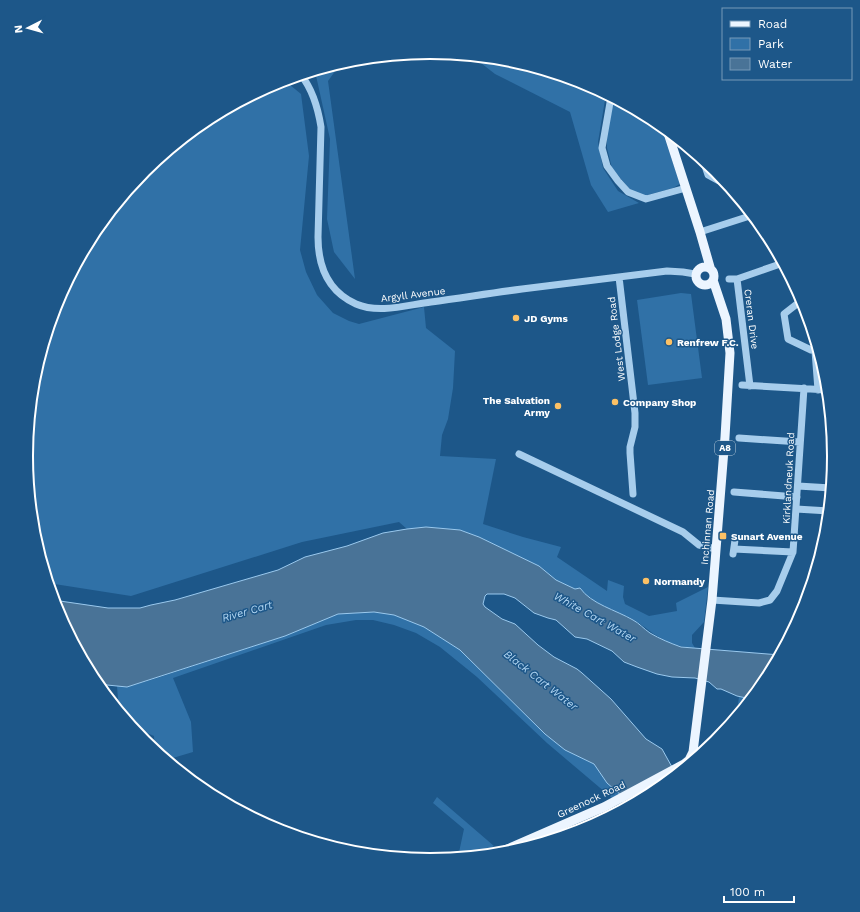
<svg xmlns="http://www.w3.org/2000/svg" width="860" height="912" font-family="'Work Sans',sans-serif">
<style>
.green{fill:#3071a7}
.water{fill:#497397;stroke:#9ac9ee}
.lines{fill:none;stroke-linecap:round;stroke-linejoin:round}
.minor{stroke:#a7cdec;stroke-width:7}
.major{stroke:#ecf5ff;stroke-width:9}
.poi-dot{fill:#fcc165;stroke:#1d5789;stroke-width:1.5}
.labels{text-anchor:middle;stroke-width:3;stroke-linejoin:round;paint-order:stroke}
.shield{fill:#1d5789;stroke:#bbcddc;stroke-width:1}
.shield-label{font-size:9px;font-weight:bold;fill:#fff}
.street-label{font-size:10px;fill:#fff;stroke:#1d5789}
.poi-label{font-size:10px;font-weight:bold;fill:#fff;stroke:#1d5789;text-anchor:start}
.water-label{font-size:11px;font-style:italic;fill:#b3d7f3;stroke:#1d5789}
.rim{fill:none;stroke:#fff;stroke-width:2}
</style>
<rect width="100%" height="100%" fill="#1d5789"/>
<path class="green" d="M469,56L509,60L563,76L584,87L595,88L606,94L598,142L603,168L618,191L639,203L608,212L591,185L570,112L495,74L472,56Z
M341,63L328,81L355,279L334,252L327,219L330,139L315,71Z
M284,80L301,94L309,156L300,250L306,272L317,295L333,313L349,321L359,324L424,307L426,328L455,351L453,388L448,419L442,435L440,456L496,459L483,524L523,537L561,547L557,557L607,591L608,580L624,586L623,597L625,604L649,616L677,611L676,603L708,587L704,622L692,635V643L695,648C686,647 677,646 668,642C654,636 645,626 632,619C616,610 591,604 580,588L575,589L556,580L539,566L479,537L460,530L426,527L407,529L399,522L302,542L131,596L48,583L34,535L26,456L34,377L57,301L94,231L144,170L206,120L276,83Z
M614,98L655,120L660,124L680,184L673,188L644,196L632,192L612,168L607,148V135Z
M681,293L691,294L702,378L648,385L637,300Z
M374,612L394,615L424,627L460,650L545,734L565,750L594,764L607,783L621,794L612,798L547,743L477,677L440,647L416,633L394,625L373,620H356L326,625L173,678L191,722L193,752L166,760L155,750L154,736L133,727L119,711L117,686L127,687L154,679L285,636L338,614Z
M739,697L752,698L736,717Z
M437,797L494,846L478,855L458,857L464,829L433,803Z"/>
<path class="water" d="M426,527L460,530L479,537L539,566L556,580L575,589L580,588C591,604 616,610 633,620C639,623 644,629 650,633C660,639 670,643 681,647L780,655L766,681L751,699L737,696L721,689H717L709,682L695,678L672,677L657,674L637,667L624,662L612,651L587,639L575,637L556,620L548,618L534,613L515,598L504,594H487L485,596L483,604L485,607L502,619L515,624L538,645L554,657L577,669L582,673L611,699L646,739L662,749L672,767L673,777L654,792L625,808L622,796L607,783L594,764L565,750L545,734L460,650L424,627L394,615L374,612L338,614L285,636L127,687L97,684L57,610L53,600L108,608H140L151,605L175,600L278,570L305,557L347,546L383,533L407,529Z"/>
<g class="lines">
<path class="minor" d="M301,75C313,90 318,108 321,127L318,237C318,266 327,291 356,304C379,314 407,305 431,302C461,298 491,293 522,289C570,283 618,277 667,271L683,272L695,274
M611,97L602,148L607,166L618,181L628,192L646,199L686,188
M703,160L708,175L719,181L724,180
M700,232L753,215
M619,277L635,413V427L630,447V453L633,494
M729,279H737L783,263
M737,279L750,386
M802,300L784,314L788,339L811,350L816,351
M814,338L818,390
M742,385L828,390
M739,438L800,442
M519,454L683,532L699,545L716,549
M798,486L831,488
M734,492L797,497
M796,509L829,511
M734,549L793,552
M733,554L735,540
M712,600L759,603L770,600L777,591L793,552L804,388"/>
<path class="major" d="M667,130L700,232L710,267
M696 276a9 9 0 1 1 18 0a9 9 0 1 1-18 0Z
M498,853L604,807L684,764L689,760L693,752L712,600L725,437L730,353L726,319L713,280"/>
</g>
<g class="poi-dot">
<circle cx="516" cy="318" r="4"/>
<circle cx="669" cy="342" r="4"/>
<circle cx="615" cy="402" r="4"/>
<circle cx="558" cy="406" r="4"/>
<rect x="719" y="532" width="8" height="8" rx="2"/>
<circle cx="646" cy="581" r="4"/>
</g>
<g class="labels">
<rect class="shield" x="715" y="441" width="20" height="14" rx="3"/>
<g class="shield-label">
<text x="725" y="451">A8</text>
</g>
<g class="street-label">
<text transform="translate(413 294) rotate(-7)" y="4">Argyll Avenue</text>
<text transform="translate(752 319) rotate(83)" y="4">Creran Drive</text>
<text transform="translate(616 339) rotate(-97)" y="4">West Lodge Road</text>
<text transform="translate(788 478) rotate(-87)" y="4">Kirklandneuk Road</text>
<text transform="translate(707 527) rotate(-85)" y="4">Inchinnan Road</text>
<text transform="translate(591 799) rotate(-25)" y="4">Greenock Road</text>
</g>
<g class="poi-label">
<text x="524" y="322">JD Gyms</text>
<text x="677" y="346">Renfrew F.C.</text>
<text x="550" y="404" text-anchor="end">The Salvation<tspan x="550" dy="12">Army</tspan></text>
<text x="623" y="406">Company Shop</text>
<text x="731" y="540">Sunart Avenue</text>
<text x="654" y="585">Normandy</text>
</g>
<g class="water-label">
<text transform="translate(247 611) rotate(-16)" y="4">River Cart</text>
<text transform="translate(595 617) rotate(29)" y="4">White Cart Water</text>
<text transform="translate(541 680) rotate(38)" y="4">Black Cart Water</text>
</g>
</g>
<path d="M0 0H860V912H0ZM33 456a397 397 0 1 1 794 0a397 397 0 1 1-794 0Z" fill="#1d5789" fill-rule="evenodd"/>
<path class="rim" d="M33 456a397 397 0 1 1 794 0a397 397 0 1 1-794 0Z"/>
<rect x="722" y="8" width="130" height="72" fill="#1d5789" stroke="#779ab8"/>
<rect x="730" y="21" width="20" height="6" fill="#ecf5ff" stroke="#779ab8"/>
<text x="758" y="28" font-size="12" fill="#ffffff">Road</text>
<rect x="730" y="38" width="20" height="12" fill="#3071a7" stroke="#779ab8"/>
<text x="758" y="48" font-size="12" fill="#ffffff">Park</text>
<rect x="730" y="58" width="20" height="12" fill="#497397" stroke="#779ab8"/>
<text x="758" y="68" font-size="12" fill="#ffffff">Water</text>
<g transform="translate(28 28) rotate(264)" stroke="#1d5789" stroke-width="3" paint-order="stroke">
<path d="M0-3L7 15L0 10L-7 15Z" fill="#ffffff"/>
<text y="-6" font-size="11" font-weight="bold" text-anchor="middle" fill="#ffffff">N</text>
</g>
<path d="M724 896v6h70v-6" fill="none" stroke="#ffffff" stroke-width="2"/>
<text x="730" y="896" font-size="12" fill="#ffffff" stroke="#1d5789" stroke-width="3" paint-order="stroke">100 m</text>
</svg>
